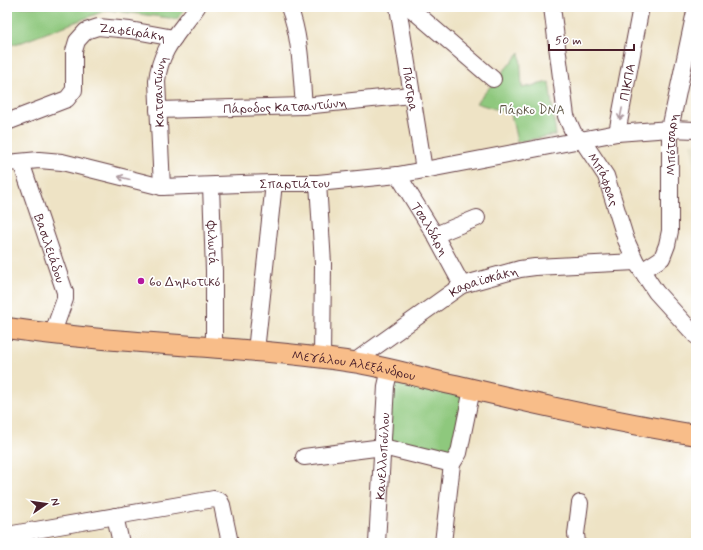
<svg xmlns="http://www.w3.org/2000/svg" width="703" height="550" font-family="Mynerve,sans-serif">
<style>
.built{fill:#dcd4b4}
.green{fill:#8ec87d;stroke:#6c7454}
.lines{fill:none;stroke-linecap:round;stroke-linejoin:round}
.minor-casing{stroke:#633c42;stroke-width:18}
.major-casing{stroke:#633c42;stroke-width:22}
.minor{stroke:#fff;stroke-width:16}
.major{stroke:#f8bd89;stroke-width:20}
.oneway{stroke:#ae9aa0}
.poi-dot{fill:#b5179e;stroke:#fff;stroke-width:1.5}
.labels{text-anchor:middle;stroke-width:3.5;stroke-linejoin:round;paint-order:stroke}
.street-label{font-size:13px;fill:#4a1f2b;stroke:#fff}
.park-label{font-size:13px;fill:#625a48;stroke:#fff}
.poi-label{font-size:13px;fill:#4a1f2b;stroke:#fff;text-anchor:start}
</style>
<rect width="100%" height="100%" fill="#fff"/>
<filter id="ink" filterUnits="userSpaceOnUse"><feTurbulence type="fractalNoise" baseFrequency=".025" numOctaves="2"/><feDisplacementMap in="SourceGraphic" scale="8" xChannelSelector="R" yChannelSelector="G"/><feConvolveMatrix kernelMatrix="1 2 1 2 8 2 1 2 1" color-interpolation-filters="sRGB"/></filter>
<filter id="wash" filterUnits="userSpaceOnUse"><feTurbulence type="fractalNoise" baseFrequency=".012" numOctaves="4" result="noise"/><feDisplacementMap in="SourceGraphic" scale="16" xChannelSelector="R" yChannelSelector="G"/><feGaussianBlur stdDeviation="0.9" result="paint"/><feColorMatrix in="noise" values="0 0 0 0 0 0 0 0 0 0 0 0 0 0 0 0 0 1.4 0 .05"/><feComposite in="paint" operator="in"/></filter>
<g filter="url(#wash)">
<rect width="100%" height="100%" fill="#eee3c5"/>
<path class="built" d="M691,143H696V187Z"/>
<path class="green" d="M7,7H186L177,19L107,10L25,41L7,46Z
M520,52L522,88L549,82L556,135L517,142L511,114L476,103Z
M387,378L472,389L457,458L383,447Z"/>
</g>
<g filter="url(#ink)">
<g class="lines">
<g class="minor-casing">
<g id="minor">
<path d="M289,7C301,38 301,73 304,106"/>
<path id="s1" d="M398,7L424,170"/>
<path d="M409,7L493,79"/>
<path id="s2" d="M552,7L566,116L574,134L582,140L606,176L626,240L636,262L656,292L696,336"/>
<path id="s3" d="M158,110L304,106L411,95"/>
<path id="s4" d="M7,122L67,99L74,90V51L77,41L86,31L98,27L130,30L174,38"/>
<path id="s5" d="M617,133L641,7"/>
<path id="s6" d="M21,162L65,292V299L52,335"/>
<path id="s7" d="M7,163L39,160L62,162L162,187L271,183H318L398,175L617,133L670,129L696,130"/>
<path id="s8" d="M398,175L435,235L462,285"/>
<path d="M318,183L323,264L322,358"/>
<path id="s9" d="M211,186L214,271V348"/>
<path id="s10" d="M162,187L157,81C160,48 179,33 197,7"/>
<path d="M435,235L477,218"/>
<path id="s11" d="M642,271L662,258L667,245L670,231V129L696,7"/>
<path d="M256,351L274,183"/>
<path id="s12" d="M354,362L462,285L520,269L535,267L636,262"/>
<path d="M304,457L383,447L452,464"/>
<path d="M115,516L121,543"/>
<path d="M7,535L214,499L220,501L222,505L230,543"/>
<path id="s13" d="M377,543L386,386L390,369"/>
<path d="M443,543L452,464L459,453L472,389"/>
<path d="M577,543L576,534L580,503"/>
</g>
</g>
<g class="major-casing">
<g id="major">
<path id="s14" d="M7,328C122,345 238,345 353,362C387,367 421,378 455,385C535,404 615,422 696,435"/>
</g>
</g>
<use href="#minor" class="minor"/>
<use href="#major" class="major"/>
</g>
<defs><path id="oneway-shaft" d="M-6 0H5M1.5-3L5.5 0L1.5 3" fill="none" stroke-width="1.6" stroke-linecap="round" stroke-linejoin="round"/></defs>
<g class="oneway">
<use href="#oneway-shaft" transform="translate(621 114) rotate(101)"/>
<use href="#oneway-shaft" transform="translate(124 178) rotate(-165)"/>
</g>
</g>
<circle class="poi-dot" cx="141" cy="281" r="4"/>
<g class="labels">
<g class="street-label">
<text dy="5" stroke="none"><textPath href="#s4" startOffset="186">Ζαφειράκη</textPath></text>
<text dy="5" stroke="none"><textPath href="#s5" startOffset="52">ΠΙΚΠΑ</textPath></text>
<text dy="5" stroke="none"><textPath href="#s1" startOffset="83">Πάστρα</textPath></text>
<text dy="5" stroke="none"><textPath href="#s10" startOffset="96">Κατσαντώνη</textPath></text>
<text dy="5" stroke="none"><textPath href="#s3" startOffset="127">Πάροδος Κατσαντώνη</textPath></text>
<text dy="5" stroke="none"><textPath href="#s11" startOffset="139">Μπότσαρη</textPath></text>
<text dy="5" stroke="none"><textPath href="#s2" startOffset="185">Μπάφρας</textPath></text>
<text dy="5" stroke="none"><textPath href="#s7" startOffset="291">Σπαρτιάτου</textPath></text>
<text dy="5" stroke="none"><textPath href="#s8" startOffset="63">Τσαλδάρη</textPath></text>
<text dy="5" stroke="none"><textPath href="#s9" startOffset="57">Φιλωτά</textPath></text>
<text dy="5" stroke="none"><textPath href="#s6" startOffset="91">Βασιλειάδου</textPath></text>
<text dy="5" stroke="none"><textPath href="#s12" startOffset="154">Καραϊσκάκη</textPath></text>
<text dy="5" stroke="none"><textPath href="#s14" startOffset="349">Μεγάλου Αλεξάνδρου</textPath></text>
<text dy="5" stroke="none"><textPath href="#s13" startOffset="87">Κανελλοπούλου</textPath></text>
</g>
<g class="park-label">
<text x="532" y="114">Πάρκο DNA</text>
</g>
<g class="poi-label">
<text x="149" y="286">6ο Δημοτικό</text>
</g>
</g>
<rect width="703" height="550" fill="none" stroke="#fff" stroke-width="24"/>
<g transform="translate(46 504) rotate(77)" stroke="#ffffff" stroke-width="3" paint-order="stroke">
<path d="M0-3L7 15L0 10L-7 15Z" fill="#4a1f2b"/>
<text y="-6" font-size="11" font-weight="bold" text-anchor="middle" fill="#4a1f2b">N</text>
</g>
<path d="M549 44v6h85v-6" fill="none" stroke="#4a1f2b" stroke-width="2"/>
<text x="555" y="44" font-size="12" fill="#4a1f2b" stroke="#ffffff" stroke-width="3" paint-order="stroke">50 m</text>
</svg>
